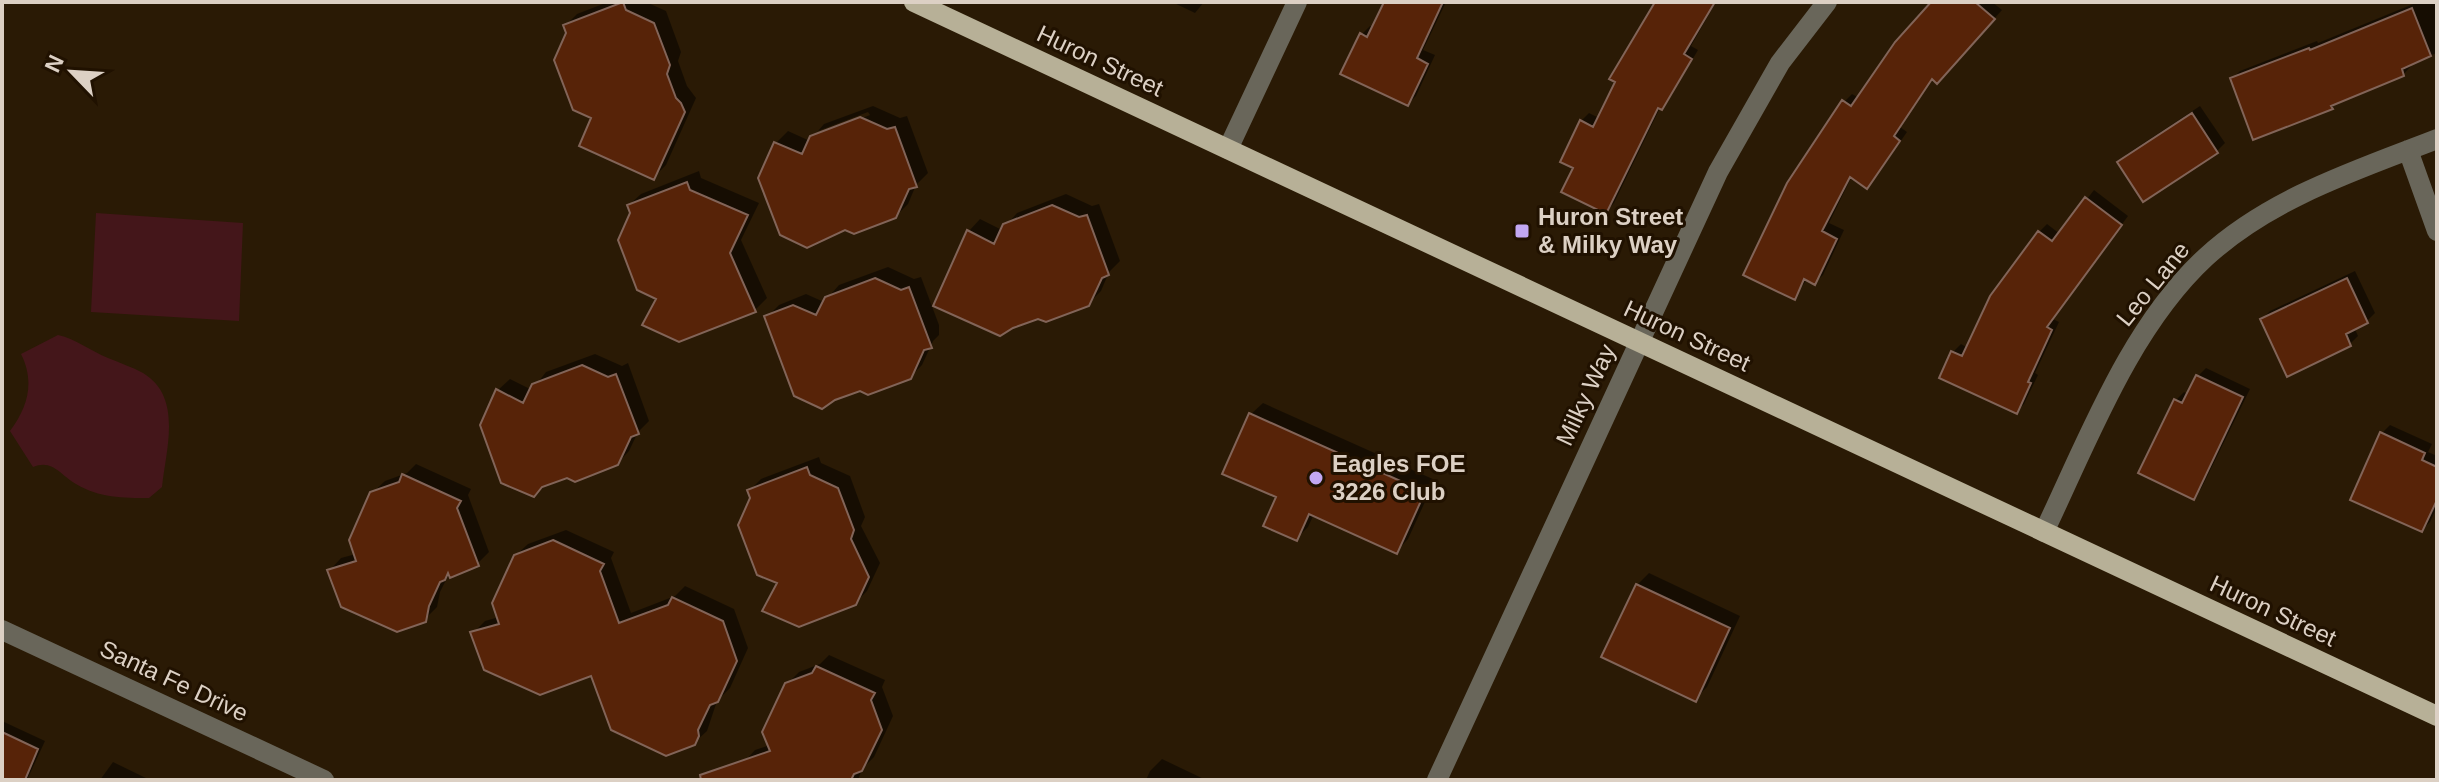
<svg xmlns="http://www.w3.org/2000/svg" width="2439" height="782" font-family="Helvetica,sans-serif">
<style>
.green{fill:#44161a}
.shadow{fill:#0007}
.building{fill:#572308;stroke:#826458;stroke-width:2}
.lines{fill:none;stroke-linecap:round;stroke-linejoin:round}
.minor{stroke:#69665a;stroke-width:20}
.major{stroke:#b7b097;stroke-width:20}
.poi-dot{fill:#c2a7f2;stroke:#201100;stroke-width:3}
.labels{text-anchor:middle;stroke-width:6;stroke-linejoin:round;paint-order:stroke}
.street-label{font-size:24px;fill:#dcd0c4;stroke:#201100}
.poi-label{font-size:24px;font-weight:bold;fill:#dcd0c4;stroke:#201100;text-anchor:start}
</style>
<rect width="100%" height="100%" fill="#2a1a05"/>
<path class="green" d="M96,213L243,223L239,321L91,312Z
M58,335C76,339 91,351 108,358C120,363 132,367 143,373C183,397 166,449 162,487L149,498C123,498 99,498 76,484C60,475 53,459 33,467L10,431C28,407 35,382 21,354Z"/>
<path class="shadow" d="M608,2H646L666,11L681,52L678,61L687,86L696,98L666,165L654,177L594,117L565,26L577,14Z
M1172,2H1204L1195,13Z
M1386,2H1446L1423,50L1435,55L1416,96L1408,104L1343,73L1362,34L1370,26L1374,28Z
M1657,2H1716L1691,46L1698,50L1669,99L1660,108L1614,203L1606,212L1576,167L1581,121L1589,113L1599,118Z
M1934,2H1992L2002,10L1945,73L1933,78L1900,127L1907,132L1875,178L1867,186L1852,176L1829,223L1844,230L1823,275L1815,283L1807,279L1795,297L1844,102L1852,94L1859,98Z
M2418,2H2437V53L2410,63L2411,66L2403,75L2338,101L2331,108L2232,79L2240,71L2317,41L2318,43Z
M873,106L900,118L907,116L928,173L916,185L908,204L895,217L776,143L788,131L810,141L817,132V136L870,115L868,112L818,131L824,124Z
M2200,106L2225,143L2217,151L2119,162L2127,154Z
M699,171L701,178L759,203L741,240L767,298L755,310L679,339L659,298L629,205L641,194Z
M2094,190L2128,216L2053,319L2059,322L2035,373L2038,375L2024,404L2016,412L1953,352L1961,344L1968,348L2039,232L2047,224L2060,234Z
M1066,194L1092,206L1099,204L1120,261L1109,272L1101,291L1088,304L969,231L980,219L1002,230L1017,213Z
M888,267L914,279L921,277L939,325V335L933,341L922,365L910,377L767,317L779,305L806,294L824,302L839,285Z
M2355,271L2375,313L2367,321L2354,327L2358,336L2350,344L2262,319L2270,311Z
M595,354L622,366L628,363L649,421L638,432L629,451L617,464L498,390L510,379L532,390L546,372Z
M2206,368L2250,389L2201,489L2193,497L2176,400L2184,392L2189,395L2198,376Z
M1263,403L1435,480L1408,539L1397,551L1314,514L1308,527L1296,539L1278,496L1251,414Z
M2390,425L2432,444L2428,452L2437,456V507L2430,522L2422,530L2382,433Z
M819,457L821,463L850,476L865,517L861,526L880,563L867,591L855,603L780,582L749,491L761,479Z
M416,464L471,489L468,495L489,552L477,564L450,572L440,592L437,607L424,620L330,570L341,558L356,554L372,493L385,481L407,473Z
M566,530L614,552L611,558L631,613L675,596L685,586L734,609L748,648L730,688L717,701L707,731L694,743L592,674L473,633L485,621L499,617L515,556L528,544Z
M1649,573L1740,616L1707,687L1695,699L1637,585Z
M829,655L885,680L882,687L893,716L874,757L862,769L858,780H750L744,762L755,750L770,745L787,684L799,672L820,664Z
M2,721L45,741L27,780H2Z
M1162,759L1206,780H1146L1150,771Z
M113,762L150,780H100Z"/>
<path class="building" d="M623,2L626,10L654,23L670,65L667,74L676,98L681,103L685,112L654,180L579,146L591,118L573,110L554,60L566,33L563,25Z
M1384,2H1443L1417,58L1428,64L1408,106L1340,74L1360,33L1367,37Z
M1655,2H1715L1684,54L1692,59L1662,110L1658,108L1606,214L1561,192L1573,168L1560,162L1580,120L1593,127L1615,82L1609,79Z
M1931,2H1975L1995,19L1937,84L1932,79L1894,136L1900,141L1867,189L1850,177L1822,231L1837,239L1815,285L1804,279L1795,300L1743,275L1787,183L1842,100L1851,106L1895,42Z
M2412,8L2431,56L2402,69L2404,76L2331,106L2333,109L2253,140L2230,78L2309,48L2310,50Z
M2192,113L2218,153L2143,202L2117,162Z
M860,117L887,129L895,127L917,187L909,189L896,218L854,234L845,230L807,248L780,235L758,178L774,142L802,154L810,136Z
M687,182L690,190L748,215L730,253L756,312L679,342L642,325L656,299L637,290L618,240L630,213L627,205Z
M2085,197L2122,225L2047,327L2052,330L2028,382L2031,383L2017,414L1939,378L1951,351L1962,356L1990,296L2038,231L2052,241Z
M1052,205L1079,217L1087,215L1109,275L1102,278L1089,306L1046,322L1038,319L1013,328L1000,336L933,306L967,230L994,244L1003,224Z
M875,278L901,290L909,287L932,348L924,350L911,379L868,395L860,391L835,400L822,409L794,396L764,316L793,305L816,315L825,297Z
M2347,278L2368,323L2346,334L2351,346L2287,377L2260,319Z
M582,365L608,377L616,374L639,434L631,437L618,465L575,482L567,478L542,487L534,497L501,483L480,425L496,389L523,403L532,384Z
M2196,375L2243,397L2194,500L2138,473L2174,399L2182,403Z
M1249,413L1425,492L1397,554L1309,514L1297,541L1263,526L1276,497L1222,474Z
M2380,432L2425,453L2422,460L2437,467V500L2422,532L2350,500Z
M807,467L810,475L838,488L854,530L851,539L869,577L856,605L799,627L762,611L777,583L757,575L738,525L750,498L747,490Z
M402,474L461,501L457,508L479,566L450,578L448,573L445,580L440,582L429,606L426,622L397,632L341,607L327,570L356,561L349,540L370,492L399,482Z
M553,540L604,564L600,571L619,623L668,605L672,597L723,621L737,661L718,702L710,705L698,730L699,736L695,745L666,756L611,730L591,676L540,695L484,670L470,632L499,624L492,603L514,555Z
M1636,584L1730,628L1696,702L1601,657Z
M816,666L875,693L871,700L882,730L862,771L854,774L851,780H701L700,775L770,751L762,732L785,683L812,673Z
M2,732L38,749L25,780H2Z"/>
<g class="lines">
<path class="minor" d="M1228,149L1297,2
M2408,150L2437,231
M2044,532C2088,440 2130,327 2206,257C2270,198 2357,170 2437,139
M2,630L324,780
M1437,780L1718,172L1780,63L1827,2"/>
<path class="major" d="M914,2L2437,716"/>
</g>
<g class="poi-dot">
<rect x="1514" y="223" width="16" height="16" rx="4"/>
<circle cx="1316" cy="478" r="8"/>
</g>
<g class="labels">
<g class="street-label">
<text transform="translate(1100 61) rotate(25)" y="8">Huron Street</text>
<text transform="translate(2153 284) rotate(-51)" y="8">Leo Lane</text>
<text transform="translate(1687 336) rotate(25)" y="8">Huron Street</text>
<text transform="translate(1586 395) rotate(-65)" y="8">Milky Way</text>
<text transform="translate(2273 611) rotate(25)" y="8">Huron Street</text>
<text transform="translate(174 681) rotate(25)" y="8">Santa Fe Drive</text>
</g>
<g class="poi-label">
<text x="1538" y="225">Huron Street<tspan x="1538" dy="28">&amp; Milky Way</tspan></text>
<text x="1332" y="472">Eagles FOE<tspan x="1332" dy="28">3226 Club</tspan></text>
</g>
</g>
<rect width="2439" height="782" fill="none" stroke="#dcd0c4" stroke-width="8"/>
<g transform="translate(72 72) rotate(295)" stroke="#201100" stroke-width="6" paint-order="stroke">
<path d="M0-6L14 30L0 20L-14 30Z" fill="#dcd0c4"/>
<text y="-12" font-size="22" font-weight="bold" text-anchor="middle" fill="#dcd0c4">N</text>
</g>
</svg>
